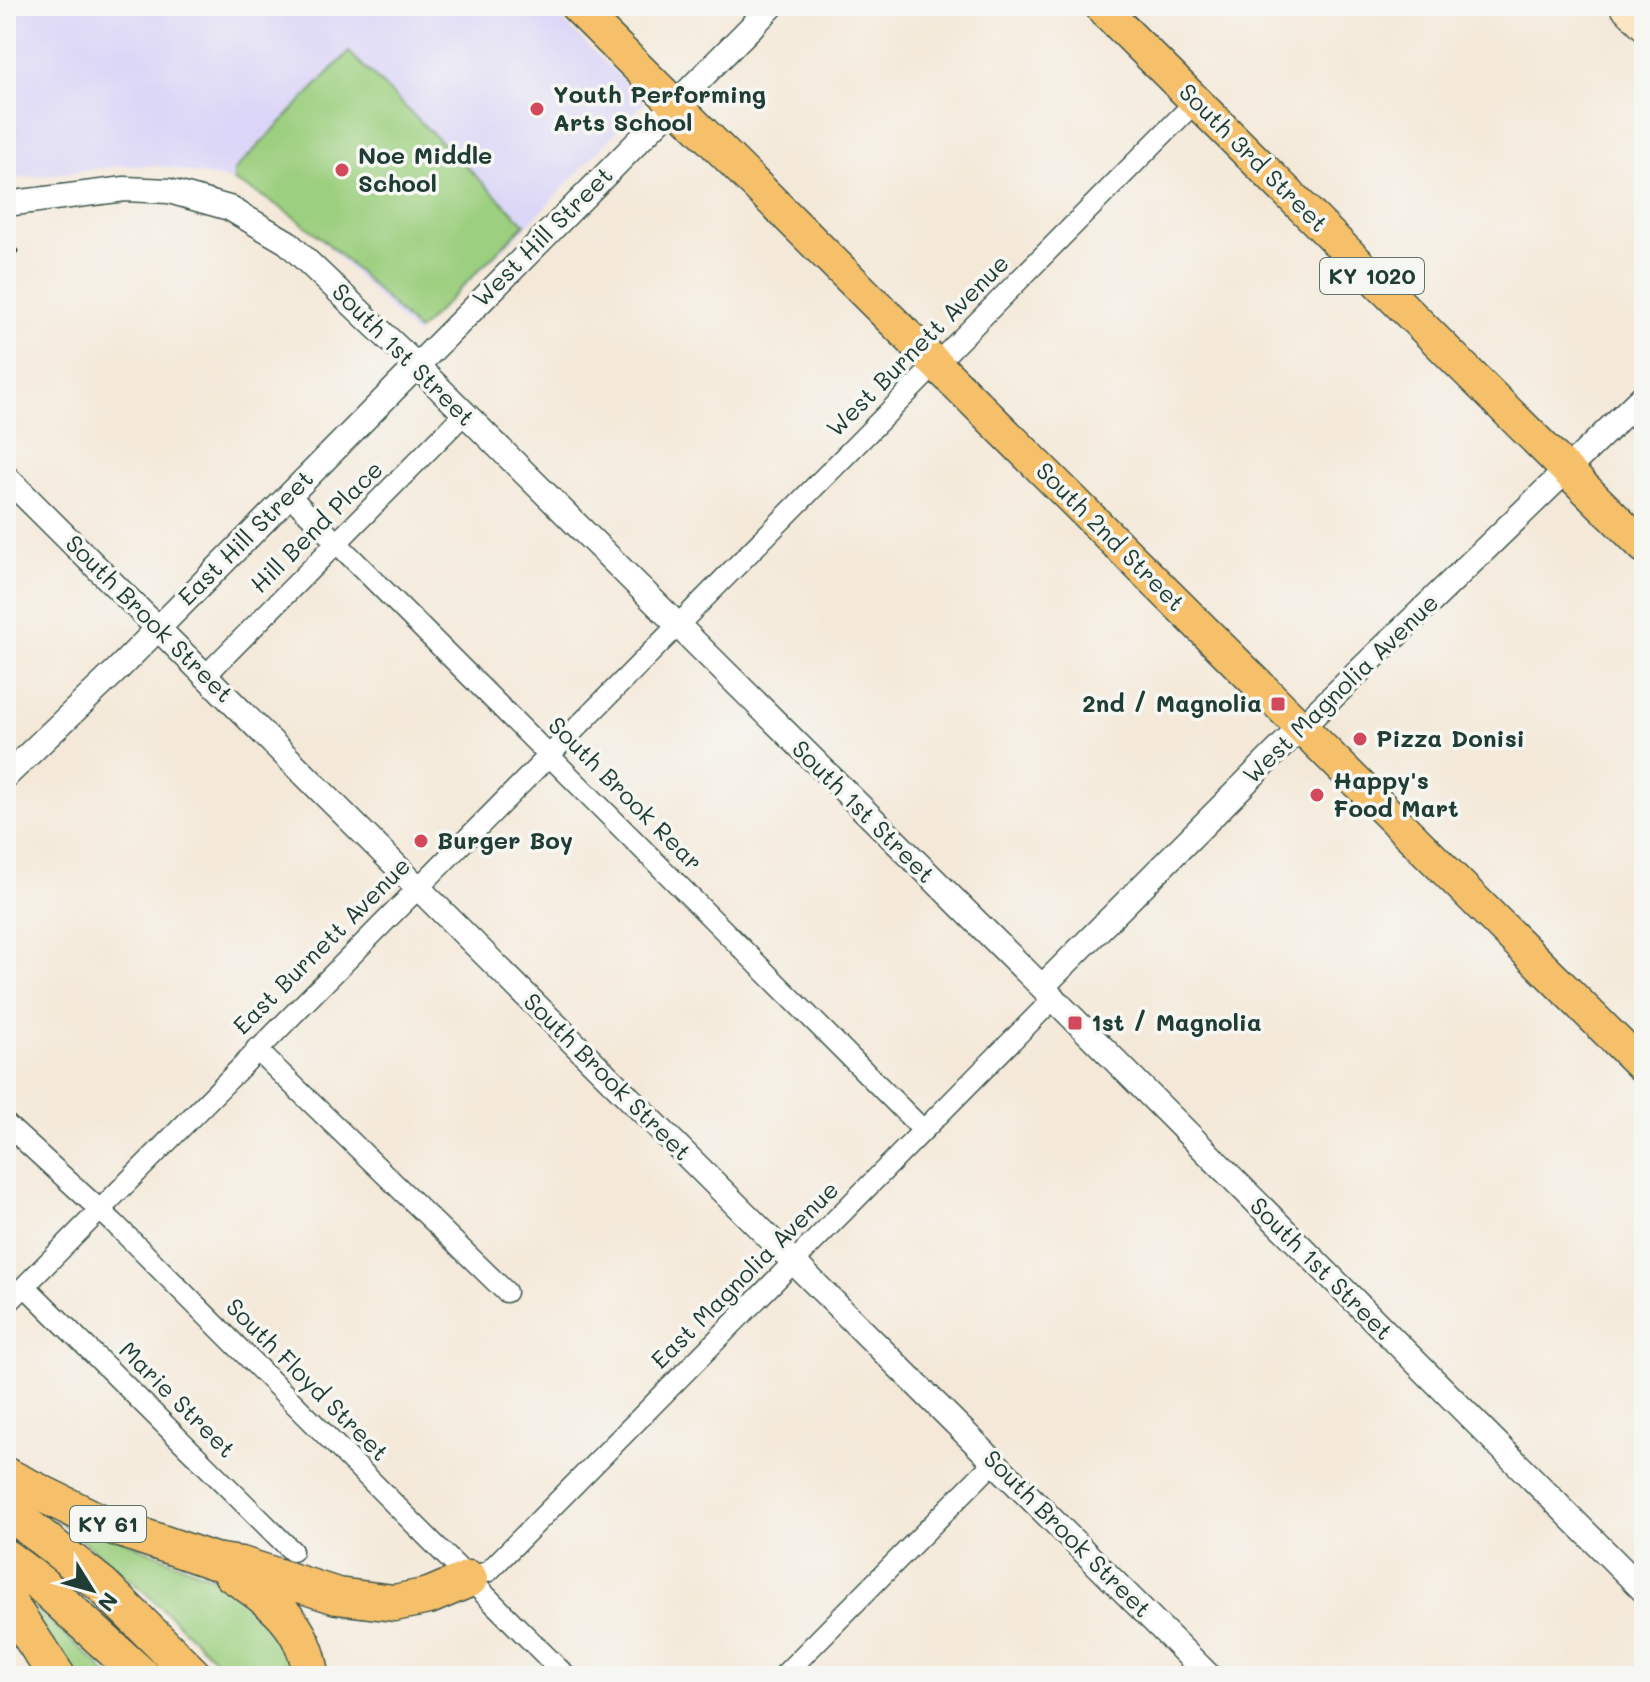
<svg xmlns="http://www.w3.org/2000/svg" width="1650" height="1682" font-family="Mali,sans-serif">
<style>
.built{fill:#dbd6f7}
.green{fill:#9ccf7f;stroke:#5e865a;stroke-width:2}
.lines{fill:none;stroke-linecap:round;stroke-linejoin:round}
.minor-casing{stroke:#3f574d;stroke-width:23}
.tertiary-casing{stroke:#3f574d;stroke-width:27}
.secondary-casing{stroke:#3f574d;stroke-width:31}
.primary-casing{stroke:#3f574d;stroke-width:35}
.motorway-casing{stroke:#3f574d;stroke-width:39}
.minor{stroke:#fff;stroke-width:20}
.tertiary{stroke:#fff;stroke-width:24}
.secondary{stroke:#fbe6c4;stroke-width:28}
.primary{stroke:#f6c06b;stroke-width:32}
.motorway{stroke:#f6c06b;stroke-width:36}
.rail{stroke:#1f3d34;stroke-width:5}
.poi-dot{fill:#d1495b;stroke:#f6f6f2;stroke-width:3}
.labels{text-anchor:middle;stroke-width:7;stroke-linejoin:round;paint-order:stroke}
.shield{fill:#f6f6f2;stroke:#60746d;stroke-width:2}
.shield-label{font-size:22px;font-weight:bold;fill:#1f3d34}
.poi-label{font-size:24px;font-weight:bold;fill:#1f3d34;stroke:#f6f6f2;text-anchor:start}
.street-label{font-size:24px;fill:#1f3d34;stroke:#f6f6f2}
</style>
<rect width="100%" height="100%" fill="#f6f6f2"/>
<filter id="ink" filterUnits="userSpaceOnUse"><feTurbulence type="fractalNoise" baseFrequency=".0125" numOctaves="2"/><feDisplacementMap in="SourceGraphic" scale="16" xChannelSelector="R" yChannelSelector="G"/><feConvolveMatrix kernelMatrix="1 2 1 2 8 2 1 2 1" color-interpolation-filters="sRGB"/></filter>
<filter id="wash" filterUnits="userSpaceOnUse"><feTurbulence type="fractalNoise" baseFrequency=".006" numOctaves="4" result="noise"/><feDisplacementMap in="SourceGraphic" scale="32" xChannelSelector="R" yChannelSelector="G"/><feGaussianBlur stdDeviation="1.8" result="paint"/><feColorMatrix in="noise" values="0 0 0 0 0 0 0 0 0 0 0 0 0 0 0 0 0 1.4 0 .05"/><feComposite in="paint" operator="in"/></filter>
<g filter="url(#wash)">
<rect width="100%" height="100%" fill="#f4e9d9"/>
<path class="built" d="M6,6H548L645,102L526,227L415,335L309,227L267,198L230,180L160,166H119L6,180Z"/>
<path class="green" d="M349,52L525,224L418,331C358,272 311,218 234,181V171Z
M41,1506L257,1596L302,1676H232L149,1596Z
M31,1606L97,1663L107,1676H67Z"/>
</g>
<g filter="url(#ink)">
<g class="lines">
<g class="minor-casing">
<path id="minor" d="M289,495L923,1130
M206,675L463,415
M256,1049L506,1292
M6,1124L114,1223L566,1676
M25,1286L292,1551
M6,1305L1196,101
M469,1579L489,1571L1052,1000
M783,1676L994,1462"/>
</g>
<g class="tertiary-casing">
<path id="tertiary" d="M6,204L125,189L169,191L229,208L287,242L417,366L1042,987L1644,1591
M6,477L1209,1676
M6,776L117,670L772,6
M1042,987L1286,742L1644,395"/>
</g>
<g class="secondary-casing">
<path id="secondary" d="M1624,6L1644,26"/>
</g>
<g class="primary-casing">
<path id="primary" d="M576,6L1644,1068
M1100,6L1644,547"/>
</g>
<g class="motorway-casing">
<path id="motorway" d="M6,1476L100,1522L214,1561L241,1565L337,1596L394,1603L429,1596L469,1579
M6,1509L102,1585L194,1676
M6,1558L42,1585L142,1676
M232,1574C271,1599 306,1626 311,1676
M6,1599L57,1676"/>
</g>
<use href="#minor" class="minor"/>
<use href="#tertiary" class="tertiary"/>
<use href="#secondary" class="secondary"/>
<use href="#primary" class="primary"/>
<use href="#motorway" class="motorway"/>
<path class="rail" d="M6,261L16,251"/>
</g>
</g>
<g class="poi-dot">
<circle cx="537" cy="109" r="8"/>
<circle cx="342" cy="170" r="8"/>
<rect x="1270" y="696" width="16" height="16" rx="4"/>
<circle cx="1360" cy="739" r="8"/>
<circle cx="1317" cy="795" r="8"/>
<circle cx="421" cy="841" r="8"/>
<rect x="1067" y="1015" width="16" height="16" rx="4"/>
</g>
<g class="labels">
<g class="shield">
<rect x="1320" y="258" width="104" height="36" rx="6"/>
<rect x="70" y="1506" width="76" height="36" rx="6"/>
</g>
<g class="shield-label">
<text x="1372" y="284">KY 1020</text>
<text x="108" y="1532">KY 61</text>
</g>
<g class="poi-label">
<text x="553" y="103">Youth Performing<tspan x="553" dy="28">Arts School</tspan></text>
<text x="358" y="164">Noe Middle<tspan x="358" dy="28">School</tspan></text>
<text x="1262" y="712" text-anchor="end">2nd / Magnolia</text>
<text x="1376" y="747">Pizza Donisi</text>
<text x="1333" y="789">Happy's<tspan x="1333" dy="28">Food Mart</tspan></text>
<text x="437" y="849">Burger Boy</text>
<text x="1091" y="1031">1st / Magnolia</text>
</g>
<g class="street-label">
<text transform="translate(1253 158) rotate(45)" y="8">South 3rd Street</text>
<text transform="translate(543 237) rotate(-45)" y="8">West Hill Street</text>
<text transform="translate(918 346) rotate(-45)" y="8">West Burnett Avenue</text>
<text transform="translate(403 355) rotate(45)" y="8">South 1st Street</text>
<text transform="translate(317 527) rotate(-45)" y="8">Hill Bend Place</text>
<text transform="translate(1110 537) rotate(45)" y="8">South 2nd Street</text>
<text transform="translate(246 538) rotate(-45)" y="8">East Hill Street</text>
<text transform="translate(149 619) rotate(45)" y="8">South Brook Street</text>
<text transform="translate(1341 689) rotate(-44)" y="8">West Magnolia Avenue</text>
<text transform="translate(625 794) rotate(45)" y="8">South Brook Rear</text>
<text transform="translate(863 812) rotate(45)" y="8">South 1st Street</text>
<text transform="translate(322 946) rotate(-45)" y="8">East Burnett Avenue</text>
<text transform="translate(607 1077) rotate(45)" y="8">South Brook Street</text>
<text transform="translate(1321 1269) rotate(45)" y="8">South 1st Street</text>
<text transform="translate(745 1275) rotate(-45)" y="8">East Magnolia Avenue</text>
<text transform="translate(307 1380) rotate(45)" y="8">South Floyd Street</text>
<text transform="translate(177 1400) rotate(45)" y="8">Marie Street</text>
<text transform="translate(1067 1534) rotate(45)" y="8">South Brook Street</text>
</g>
</g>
<rect width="1650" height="1682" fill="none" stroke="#f6f6f2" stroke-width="32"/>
<g transform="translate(92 1590) rotate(127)" stroke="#f6f6f2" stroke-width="6" paint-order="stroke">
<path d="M0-6L14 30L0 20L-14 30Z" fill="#1f3d34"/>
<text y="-12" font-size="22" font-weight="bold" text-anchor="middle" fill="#1f3d34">N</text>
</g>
</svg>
